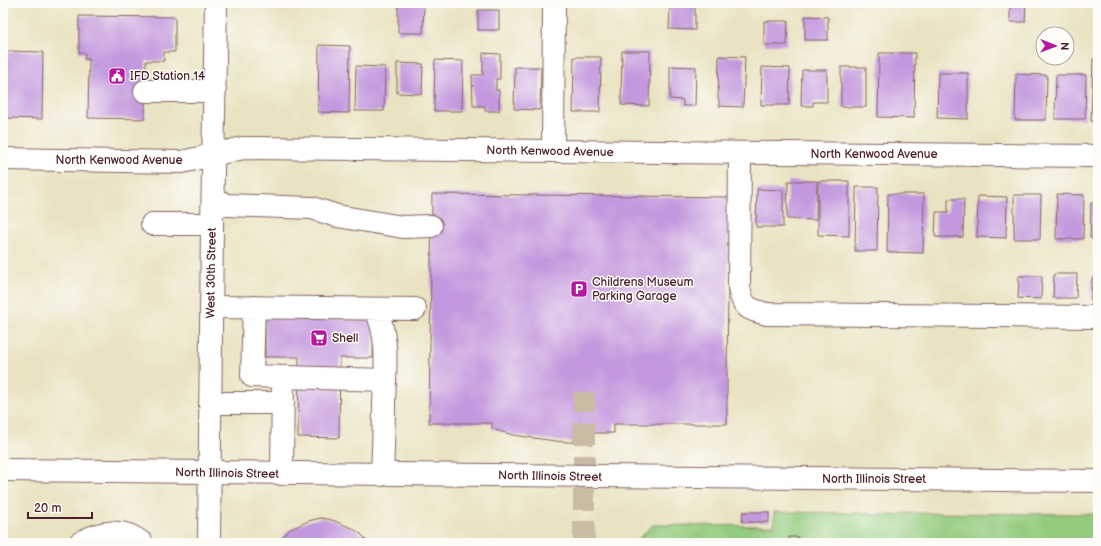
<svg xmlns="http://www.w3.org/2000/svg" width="1101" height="546" font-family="'Balsamiq Sans',sans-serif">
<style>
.green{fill:#94cc7f;stroke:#6f7655}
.building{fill:#c398de}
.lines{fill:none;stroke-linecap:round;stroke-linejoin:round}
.minor-tunnel{stroke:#cabca4;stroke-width:22;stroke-dasharray:22 11;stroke-linecap:butt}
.minor-casing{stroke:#826460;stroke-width:24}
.major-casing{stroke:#826460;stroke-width:24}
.minor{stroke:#fff;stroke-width:22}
.major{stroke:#fff;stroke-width:22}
.labels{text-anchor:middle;stroke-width:3;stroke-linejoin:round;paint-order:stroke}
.poi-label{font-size:12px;fill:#4a1f2b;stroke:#fdfcf7;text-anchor:start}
.street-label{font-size:12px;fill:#4a1f2b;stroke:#fdfcf7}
</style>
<rect width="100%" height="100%" fill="#fdfcf7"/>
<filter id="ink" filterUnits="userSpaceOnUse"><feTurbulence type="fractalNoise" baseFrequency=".025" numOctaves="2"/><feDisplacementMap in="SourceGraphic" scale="8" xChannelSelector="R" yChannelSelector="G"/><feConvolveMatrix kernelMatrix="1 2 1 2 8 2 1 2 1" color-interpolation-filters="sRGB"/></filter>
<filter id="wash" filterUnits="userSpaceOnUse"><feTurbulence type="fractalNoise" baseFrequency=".012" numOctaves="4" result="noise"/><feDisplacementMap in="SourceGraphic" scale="16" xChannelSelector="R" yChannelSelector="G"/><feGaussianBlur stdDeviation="0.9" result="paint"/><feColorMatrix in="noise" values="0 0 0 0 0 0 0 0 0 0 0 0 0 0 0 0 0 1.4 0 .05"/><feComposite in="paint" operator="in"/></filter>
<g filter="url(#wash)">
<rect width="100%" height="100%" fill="#eae3c2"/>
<path class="green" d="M774,512L868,513L870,515H901L902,513L1098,514V543H634L653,525L774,526Z"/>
<g id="blocks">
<path class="building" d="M1010,3H1026L1025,22H1010Z
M398,4H424L423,33H398Z
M670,6H695V30L669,29Z
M478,10H499V30H478Z
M79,16L175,17V52H164V61H146L145,119L88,118L89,59H84L85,53H79Z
M805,16L828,17V40H805Z
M764,21H788L787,45H764Z
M319,45L350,46L349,113L318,112Z
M6,51L43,52L42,119L4,118Z
M622,51H650L649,106L621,105Z
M483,53L500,54V79H496V90H499V111H485V106H473L472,75H483Z
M879,53H915L914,118L878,117Z
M719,56L745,57L743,107L719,106V100L718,98Z
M574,57H601L600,112H573Z
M1093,59H1098V121H1091Z
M435,60L463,61L462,111H434Z
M397,63L423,64L422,94L397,93Z
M356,66L385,67L384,111H355Z
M670,66L696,67L695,106H683V100L670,99Z
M515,67H541L540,110L514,109Z
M762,67L790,68L789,105H761Z
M841,67H866V107H841Z
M802,70H827V102H813V106H801Z
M938,73H968V119L937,118Z
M1016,74L1047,75L1046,120H1015Z
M1056,75H1086L1085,119H1055Z
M788,181H817L816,220L787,219Z
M818,181H849V236L818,235Z
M856,187H878L877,251H855Z
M757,189L783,190V227H756Z
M432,194L729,197L727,374V424H614V433H593V444L555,441L513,435L492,429V423H429Z
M888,194H924L923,253L887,252Z
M1057,194L1084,195L1083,239H1056Z
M1014,195H1041L1040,239H1014Z
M978,196L1007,197L1006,238L977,237Z
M948,199H964L963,237H935L936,212H948Z
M1091,203H1098V238H1090Z
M1054,274H1077L1076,298H1053Z
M1019,276H1042L1041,299L1018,298Z
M1092,278H1098V300H1091Z
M265,318L374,319L373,358H340L339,438L298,437L299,357H265Z
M743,512H769V522H742Z
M321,518L332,520L352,528L362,535L368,543H277L289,530L308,521Z
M789,537H798V543H789Z"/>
</g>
</g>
<g filter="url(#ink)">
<use href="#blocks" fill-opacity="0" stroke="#826460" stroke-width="1"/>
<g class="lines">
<path class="minor-tunnel" d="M584,543V392"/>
<g class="minor-casing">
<path id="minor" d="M145,91H215
M553,151L554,3
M740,153L739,287C743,307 746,309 767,314L1098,317
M3,159L182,162L243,148L1098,156
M213,197L226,205L312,208L337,216L403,227L431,226
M152,224H212
M211,307L415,309
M254,307L252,376L385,380
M375,309C390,336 385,373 384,404C384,427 383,451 382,475
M210,403H283
M282,474L283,377
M80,543C100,531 123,527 142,543"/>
</g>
<g class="major-casing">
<path id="major" d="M3,470L1098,481
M209,543L212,224L216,3"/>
</g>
<use href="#minor" class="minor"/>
<use href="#major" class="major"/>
</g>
</g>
<defs>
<g id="civic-square" transform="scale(0.9)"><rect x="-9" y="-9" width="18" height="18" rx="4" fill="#b5179e" stroke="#fdfcf7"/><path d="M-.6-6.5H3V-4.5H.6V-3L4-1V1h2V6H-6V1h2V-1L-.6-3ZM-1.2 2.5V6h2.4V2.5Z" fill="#fff"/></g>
<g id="parking-square" transform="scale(0.9)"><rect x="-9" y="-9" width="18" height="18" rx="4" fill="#b5179e" stroke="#fdfcf7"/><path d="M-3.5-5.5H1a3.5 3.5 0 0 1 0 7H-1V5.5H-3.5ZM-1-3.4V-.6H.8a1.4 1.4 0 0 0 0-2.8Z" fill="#fff"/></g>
<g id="supermarket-square" transform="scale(0.9)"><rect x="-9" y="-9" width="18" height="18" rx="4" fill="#b5179e" stroke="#fdfcf7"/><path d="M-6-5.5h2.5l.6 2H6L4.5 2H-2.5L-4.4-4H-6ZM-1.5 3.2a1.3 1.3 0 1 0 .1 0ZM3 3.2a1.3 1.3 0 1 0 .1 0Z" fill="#fff"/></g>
</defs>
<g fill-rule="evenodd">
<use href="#civic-square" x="117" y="76"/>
<use href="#parking-square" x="579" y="289"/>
<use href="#supermarket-square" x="319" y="338"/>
</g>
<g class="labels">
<g class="poi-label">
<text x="130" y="80">IFD Station 14</text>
<text x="592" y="286">Childrens Museum<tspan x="592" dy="14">Parking Garage</tspan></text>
<text x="332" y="342">Shell</text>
</g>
<g class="street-label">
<text transform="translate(550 151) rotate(1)" y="4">North Kenwood Avenue</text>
<text x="874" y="158">North Kenwood Avenue</text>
<text x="119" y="164">North Kenwood Avenue</text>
<text transform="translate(211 273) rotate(-89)" y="4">West 30th Street</text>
<text transform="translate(227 473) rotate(1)" y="4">North Illinois Street</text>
<text transform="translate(550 476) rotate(1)" y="4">North Illinois Street</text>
<text x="874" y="483">North Illinois Street</text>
</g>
</g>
<rect width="1101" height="546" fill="none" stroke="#fdfcf7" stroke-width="16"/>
<g transform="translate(1055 46) rotate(91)"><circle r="19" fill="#fdfcf7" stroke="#b5a4a5"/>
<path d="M0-3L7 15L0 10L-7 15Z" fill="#b5179e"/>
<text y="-6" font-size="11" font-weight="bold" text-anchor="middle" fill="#4a1f2b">N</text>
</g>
<path d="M28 512v6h64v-6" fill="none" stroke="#4a1f2b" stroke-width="2"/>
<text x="34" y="512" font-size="12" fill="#4a1f2b" stroke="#fdfcf7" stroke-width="3" paint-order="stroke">20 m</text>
</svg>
